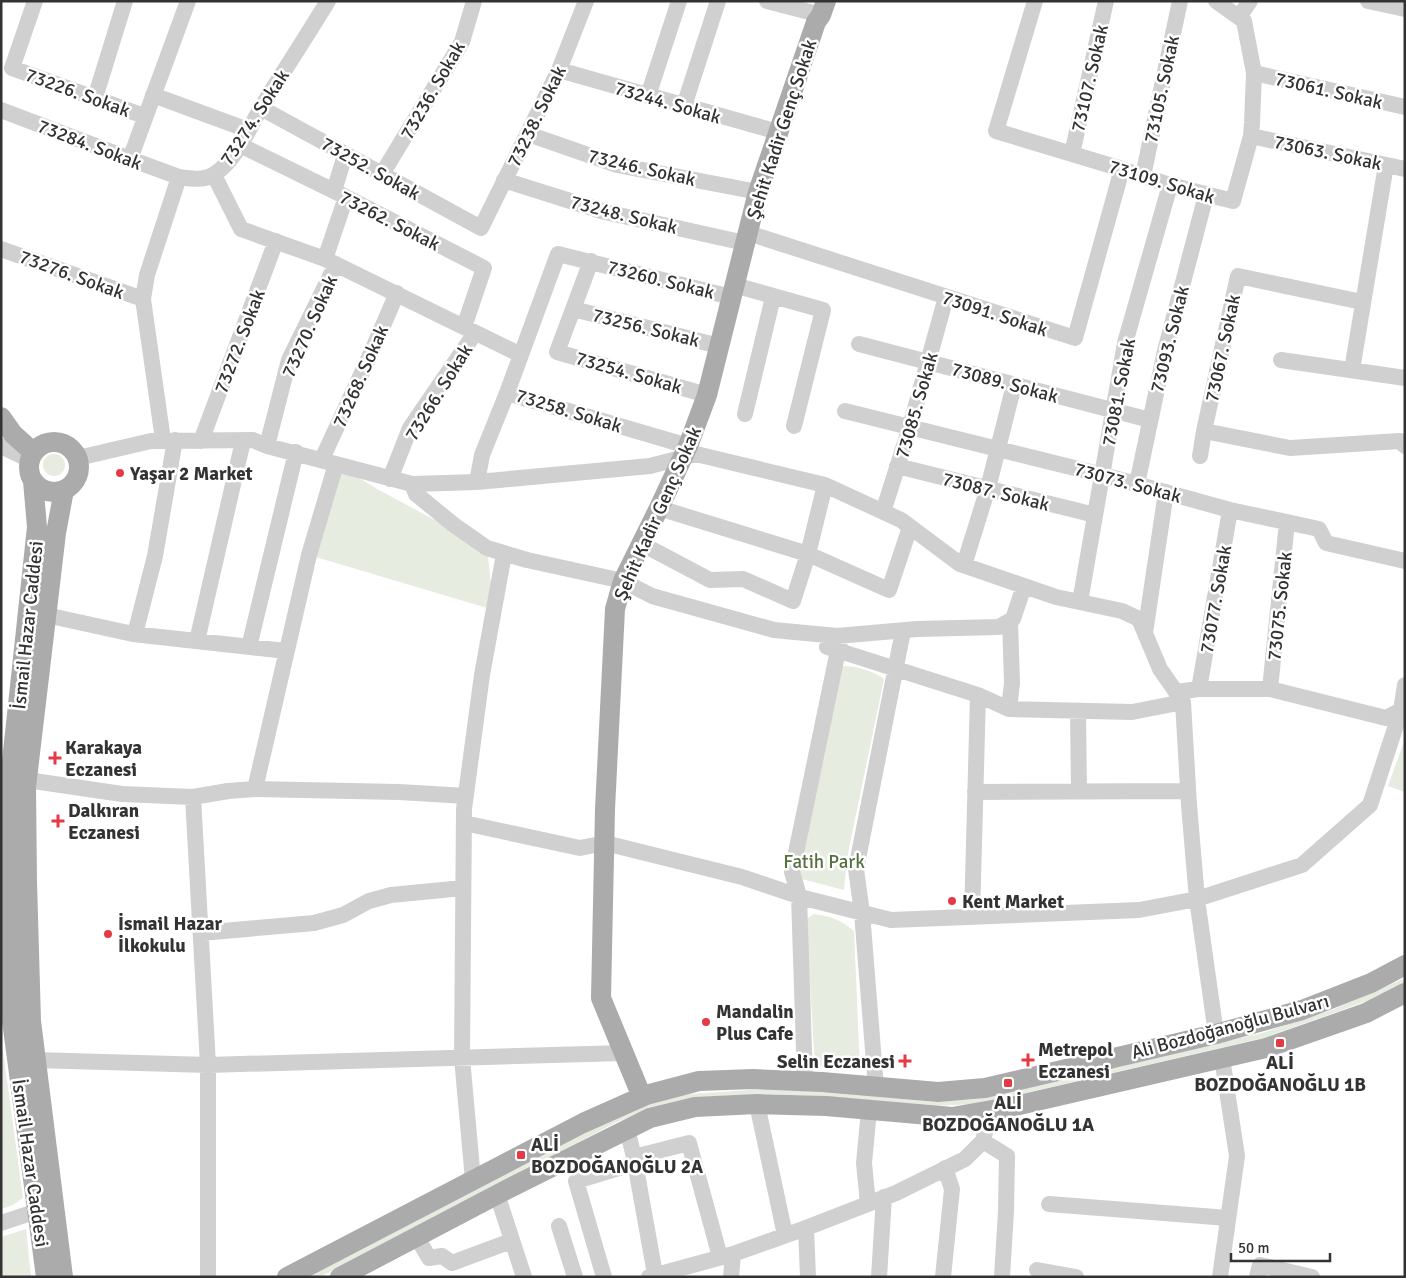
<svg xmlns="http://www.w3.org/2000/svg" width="1406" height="1278" font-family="Signika,sans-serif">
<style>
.green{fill:#e6ecdf}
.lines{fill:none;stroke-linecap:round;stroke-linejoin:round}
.minor{stroke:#d0d0d0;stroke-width:16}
.major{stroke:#ababab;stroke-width:20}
.poi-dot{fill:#e63946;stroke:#fff;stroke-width:2}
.labels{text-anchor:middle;stroke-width:5;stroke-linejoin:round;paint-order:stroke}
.street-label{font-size:19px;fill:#333;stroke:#fff}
.poi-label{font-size:19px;font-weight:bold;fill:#333;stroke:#fff;text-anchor:start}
.park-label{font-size:19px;fill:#56703f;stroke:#fff}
</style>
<rect width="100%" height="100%" fill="#fff"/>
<path class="green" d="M43 465a11 11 0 1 1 22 0a11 11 0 1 1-22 0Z
M336,464L379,490L487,548L494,610L309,555Z
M841,666C856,666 872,670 884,679L847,858L844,890L798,878Z
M1405,739V792L1388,786Z
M814,914C830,916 841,920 854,931L860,1070L815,1066L806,919Z
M1405,978V984L1375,998L1334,1013L1263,1038L978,1104L933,1106L821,1096L765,1094L689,1099L657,1107L619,1121L320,1277H304L617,1116L655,1098L689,1094L765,1089L821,1091L934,1102L978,1099L1262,1033L1334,1009Z
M1,1036L23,1198L13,1205L1,1209Z
M26,1229L31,1277H1V1237Z"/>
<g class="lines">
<path class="minor" d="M35,1L12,68L144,116
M767,1L821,15
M1035,1L996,131L1122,169L1170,185L1233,201L1251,136L1252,123L1254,73L1244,21L1216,1
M1368,1L1405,9
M1239,17L1250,1
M559,70L778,132
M1254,73L1405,107
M153,95L248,130
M648,96L679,1
M95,98L125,1
M684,106L718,1
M261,108L481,228L559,70L586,1
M1,110L130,159L179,177
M528,134L617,165L758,192
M1251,136L1405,169
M240,145L334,191L484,268L464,327
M1072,154L1106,1
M130,159L188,1
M382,174L462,42L474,1
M214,175L241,229L325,259L521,355
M1143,176L1180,1
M504,180L605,212L745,243
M334,191L345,155
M748,233L1075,338L1122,169
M1,249L143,299
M325,259L346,197
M591,261L557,352L707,395
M734,285L823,310L794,426
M573,309L719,346
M859,344L1150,420
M1281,360L1405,378
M1352,370L1386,165
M845,411L1107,476L1230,510L1319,529L1326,543L1405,561
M745,414L773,297
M1204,431L1290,448L1400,441L1405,446
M163,440L143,299L147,275L179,177C192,179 205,181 216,173C237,158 248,130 261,108C283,72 306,37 328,1
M201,441L276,241
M1,446L30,460
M267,446L289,360L336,264
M688,446L507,393L558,254L731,297
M1200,456L1204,431L1238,276L1362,302
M78,458L151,441L253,440L267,446L412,484L477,482L650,466L696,454L825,485L901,520L960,564L1056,597L1122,611L1139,619L1160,669L1183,702L1189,805L1197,899L1216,1034
M322,459L372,351L397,293
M897,466L1095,515
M390,479L410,428L475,333
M477,482L482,455L507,393
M412,484L416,494L454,525L487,548L527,560L623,581L652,596L774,630L837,636L917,629L999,627L1013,619L1024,586
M1137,484L1165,351L1206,195
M659,508L808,554L889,590L910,527
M883,512L910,427L946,297
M642,544L710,580L743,579L793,601L808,554L825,485
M964,565L988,488L1014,385
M1080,602L1125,343L1170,185
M46,615L133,634L286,651
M1145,633L1166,492
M135,634L155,556L175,440
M197,641L243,441
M249,647L296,452
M827,647L978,695L1009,709L1012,683L1010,621
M1199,689L1230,510
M1270,689L1287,522
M1176,692L1199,689H1270L1386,718L1401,710H1405
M1009,709L1132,712L1183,702
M1078,711L1079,791
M27,780L122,794L193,797L228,791L255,789L399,792L466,796
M255,789L309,555L336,464
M975,792L1188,791
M193,797L208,1065V1277
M464,823L580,848L605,843L742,877L804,898L891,920L1139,910L1197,899L1302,865L1370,805L1401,710L1405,685
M972,917L978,695
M201,933L314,923L343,915L369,901L391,895L463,888
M35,1060L208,1065L624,1053
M805,1081L799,896L792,872L841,636
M876,1087L862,913L856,869L903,631
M757,1104L785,1235
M627,1129L634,1157L655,1274
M983,1141L1007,1156L1006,1211L1002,1277
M634,1157L689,1143L720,1257
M473,1180L462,1058L464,809L482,675L504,554
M497,1194L524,1277
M868,1204L864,1163L869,1110
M1049,1204L1228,1218
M1,1223L37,1211
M559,1226L575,1277
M806,1228L808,1277
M422,1246L429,1258L442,1256L452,1263L511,1241
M1037,1270L1076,1277
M604,1277L576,1181L635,1163
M649,1277L733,1254L806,1228L896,1193L965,1159L983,1141L990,1110
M731,1277L733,1254
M879,1277L884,1197
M943,1277L952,1189L945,1168
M1220,1277L1237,1156L1222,1058
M1257,1277L1260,1265L1312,1277"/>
<path class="major" d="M1,417L13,434L33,452
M29 467a25 25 0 1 1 50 0a25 25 0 1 1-50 0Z
M33,481L37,527L7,808L12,1021L46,1277
M642,1097L601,998L605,809L615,609L623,581L659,508L688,446L707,395L758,192L816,22L821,15L826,1
M63,1277L31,1021L27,882L26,787L56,533L64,490
M287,1277L583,1123L646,1095L699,1081L753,1079L822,1082L938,1092L985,1088L1216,1034L1302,1010L1371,983L1405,965
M340,1277L504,1191L650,1118L695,1107L757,1104L826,1106L952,1117L1015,1106L1266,1048L1366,1013L1405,993"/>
</g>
<g class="poi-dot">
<circle cx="120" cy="473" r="5"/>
<path d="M52.5 750.5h5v5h5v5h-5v5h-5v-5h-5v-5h5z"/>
<path d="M55.5 813.5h5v5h5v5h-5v5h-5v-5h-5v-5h5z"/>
<circle cx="952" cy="901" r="5"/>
<circle cx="108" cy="934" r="5"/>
<circle cx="706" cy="1022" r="5"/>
<rect x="1275" y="1038" width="10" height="10" rx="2.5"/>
<path d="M1025.5 1052.5h5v5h5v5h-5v5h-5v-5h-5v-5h5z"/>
<path d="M902.5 1053.5h5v5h5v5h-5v5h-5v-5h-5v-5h5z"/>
<rect x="1003" y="1078" width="10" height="10" rx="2.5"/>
<rect x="516" y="1150" width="10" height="10" rx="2.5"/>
</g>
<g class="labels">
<g class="street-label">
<text transform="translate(1089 78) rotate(-77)" y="7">73107. Sokak</text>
<text transform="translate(1161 89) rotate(-78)" y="7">73105. Sokak</text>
<text transform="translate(432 90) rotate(-60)" y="7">73236. Sokak</text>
<text transform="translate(1329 90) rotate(13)" y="7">73061. Sokak</text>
<text transform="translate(78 92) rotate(20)" y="7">73226. Sokak</text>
<text transform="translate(668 102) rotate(16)" y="7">73244. Sokak</text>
<text transform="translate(536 116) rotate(-64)" y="7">73238. Sokak</text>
<text transform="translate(254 117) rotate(-57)" y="7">73274. Sokak</text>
<text transform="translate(781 129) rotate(-72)" y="7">Şehit Kadir Genç Sokak</text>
<text transform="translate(90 144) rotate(21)" y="7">73284. Sokak</text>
<text transform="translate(1328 152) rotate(12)" y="7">73063. Sokak</text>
<text transform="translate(642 167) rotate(13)" y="7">73246. Sokak</text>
<text transform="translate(371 168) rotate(29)" y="7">73252. Sokak</text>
<text transform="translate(1162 181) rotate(17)" y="7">73109. Sokak</text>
<text transform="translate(624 214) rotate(14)" y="7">73248. Sokak</text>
<text transform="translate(390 220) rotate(27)" y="7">73262. Sokak</text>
<text transform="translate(72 274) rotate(20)" y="7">73276. Sokak</text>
<text transform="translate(661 279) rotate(14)" y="7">73260. Sokak</text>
<text transform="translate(995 313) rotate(18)" y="7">73091. Sokak</text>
<text transform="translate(309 326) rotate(-66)" y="7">73270. Sokak</text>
<text transform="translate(646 327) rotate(14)" y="7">73256. Sokak</text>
<text transform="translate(1169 339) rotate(-76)" y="7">73093. Sokak</text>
<text transform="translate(239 341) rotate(-69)" y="7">73272. Sokak</text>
<text transform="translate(1222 348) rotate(-78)" y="7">73067. Sokak</text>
<text transform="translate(629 372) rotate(16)" y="7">73254. Sokak</text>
<text transform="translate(360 376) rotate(-66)" y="7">73268. Sokak</text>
<text transform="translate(1005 382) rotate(15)" y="7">73089. Sokak</text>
<text transform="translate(438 392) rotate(-58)" y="7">73266. Sokak</text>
<text transform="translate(1118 392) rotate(-79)" y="7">73081. Sokak</text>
<text transform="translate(916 405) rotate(-74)" y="7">73085. Sokak</text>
<text transform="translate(569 410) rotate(17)" y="7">73258. Sokak</text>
<text transform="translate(1128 482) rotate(15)" y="7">73073. Sokak</text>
<text transform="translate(996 491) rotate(14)" y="7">73087. Sokak</text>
<text transform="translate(657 513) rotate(-66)" y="7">Şehit Kadir Genç Sokak</text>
<text transform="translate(1215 599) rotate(-80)" y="7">73077. Sokak</text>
<text transform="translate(1279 606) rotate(-84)" y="7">73075. Sokak</text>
<text transform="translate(27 625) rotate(-84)" y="7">İsmail Hazar Caddesi</text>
<text transform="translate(1230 1026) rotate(-15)" y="7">Ali Bozdoğanoğlu Bulvarı</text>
<text transform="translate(31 1163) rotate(82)" y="7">İsmail Hazar Caddesi</text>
</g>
<g class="poi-label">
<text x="130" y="480">Yaşar 2 Market</text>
<text x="65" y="754">Karakaya<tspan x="65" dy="22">Eczanesi</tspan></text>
<text x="68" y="817">Dalkıran<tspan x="68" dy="22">Eczanesi</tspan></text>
<text x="962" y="908">Kent Market</text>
<text x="118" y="930">İsmail Hazar<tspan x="118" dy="22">İlkokulu</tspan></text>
<text x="716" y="1018">Mandalin<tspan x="716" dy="22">Plus Cafe</tspan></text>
<text x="1038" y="1056">Metrepol<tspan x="1038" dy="22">Eczanesi</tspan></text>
<text x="895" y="1068" text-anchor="end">Selin Eczanesi</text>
<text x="1280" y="1069" text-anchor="middle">ALİ<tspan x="1280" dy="22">BOZDOĞANOĞLU 1B</tspan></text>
<text x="1008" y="1109" text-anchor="middle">ALİ<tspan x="1008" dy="22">BOZDOĞANOĞLU 1A</tspan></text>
<text x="531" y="1151">ALİ<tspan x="531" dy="22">BOZDOĞANOĞLU 2A</tspan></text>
</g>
<g class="park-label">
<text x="824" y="868">Fatih Park</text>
</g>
</g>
<rect width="1406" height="1278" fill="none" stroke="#333333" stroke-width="5"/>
<path d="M1231 1253v8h99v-8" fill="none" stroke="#333333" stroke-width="2.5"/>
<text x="1238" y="1253" font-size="15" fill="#333333" stroke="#ffffff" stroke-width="4" paint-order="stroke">50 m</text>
</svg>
